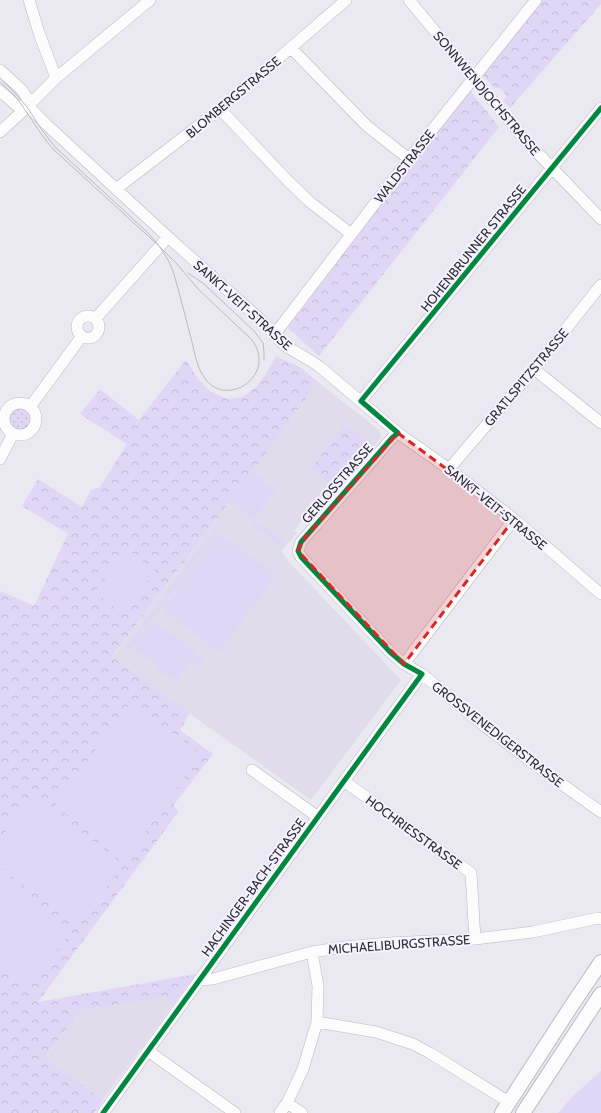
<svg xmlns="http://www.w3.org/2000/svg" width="601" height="1113" font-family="Cabin,sans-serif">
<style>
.built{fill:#e0dcec}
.grass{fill:url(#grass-dots)}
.forest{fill:url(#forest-crowns)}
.pitch{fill:#e0d7f6}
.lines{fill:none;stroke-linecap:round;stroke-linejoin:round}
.minor-casing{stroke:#bab9bf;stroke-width:12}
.major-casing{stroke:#bab9bf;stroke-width:16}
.minor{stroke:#fcfcfd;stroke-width:11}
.major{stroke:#fcfcfd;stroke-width:14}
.tram{stroke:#bcbcbe;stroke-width:1}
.cycleway-casing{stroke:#f5f2ff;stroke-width:8}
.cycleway{stroke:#00873e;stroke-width:5}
.marked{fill:#d62828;fill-opacity:0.2;stroke:#d62828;stroke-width:3;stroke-dasharray:8 5;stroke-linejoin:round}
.labels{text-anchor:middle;stroke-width:4;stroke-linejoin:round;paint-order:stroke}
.street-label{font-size:13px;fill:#312f35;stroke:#f5f2ff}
</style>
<defs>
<pattern id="grass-dots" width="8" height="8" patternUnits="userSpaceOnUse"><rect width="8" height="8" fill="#e0d7f6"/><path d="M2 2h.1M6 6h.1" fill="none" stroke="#c1b9d4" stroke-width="1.8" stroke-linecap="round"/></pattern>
<pattern id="forest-crowns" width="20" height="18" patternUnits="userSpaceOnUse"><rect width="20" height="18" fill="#e0d7f6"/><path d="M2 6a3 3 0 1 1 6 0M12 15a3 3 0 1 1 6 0" fill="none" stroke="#c1b9d4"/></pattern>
</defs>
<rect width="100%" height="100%" fill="#eae8f0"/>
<path class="built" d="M318,382L380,431L381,438L338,486L333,483L309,511L294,531L297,533L281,551L291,564L401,680L311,800L112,658L252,472Z
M166,997L175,1002L103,1100L45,1058L81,1010Z"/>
<path class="grass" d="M9 419a12 12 0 1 1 24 0a12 12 0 1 1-24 0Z"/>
<path class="forest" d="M542,0H601V4L510,108L503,101L507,96L498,87L495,89L481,73Z
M469,89L499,127L319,356L288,328L353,240Z
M276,356L300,367L318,382L252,472L112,657L190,713L180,730L213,754L173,806L179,811L38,1002L196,974L175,1002L166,997L81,1010L45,1057L103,1100L94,1113H0V591L34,606L68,534L22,506L38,479L82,507L91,490L100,487L127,444L80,414L100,389L139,420L186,360L198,379L211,392L228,399L242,397L256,387L264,377Z
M344,425L373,446L338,486L333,483L331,485L311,469Z"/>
<path class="pitch" d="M252,472L276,489L254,519L229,501Z
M253,519L286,543L283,547L250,523Z
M219,521L223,524L129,651L125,648Z
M219,533L277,575L220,652L163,610Z
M128,550L155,571L122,613L95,592Z
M154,621L197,653L196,654L206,661L201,668L191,661L177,681L166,673L162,676L157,672L158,667L134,649Z
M130,703L201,754L127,858L55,806Z
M32,796L123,864L78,925L0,867V839Z
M0,878L71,931L28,989L0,968Z
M601,1071V1113H558L573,1096Z"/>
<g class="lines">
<g class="minor-casing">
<path id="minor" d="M29,0L39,33L56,78
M409,0L527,142L601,219
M291,48L367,126L409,159
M0,70L22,90L27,98L28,106L47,125L168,237L261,320L284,345L311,361L320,367L398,433L449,469L514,519L601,594
M0,91L17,106H28
M220,109L288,181L310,202L351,234
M0,132L28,106L56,78L150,0
M116,189L220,109L346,0
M77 327a11 11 0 1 1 22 0a11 11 0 1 1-22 0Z
M96,318L168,237
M274,335L409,159L536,0
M534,369L601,423
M361,401L601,108
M4 419a16 16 0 1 1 32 0a16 16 0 1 1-32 0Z
M30,407L82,336
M398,433L392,438L301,542L298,551L301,557L390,652L404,664L422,674L482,724L542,770L601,812
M0,459L13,434
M449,469L534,369L601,285
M404,664L514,519
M252,770L318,817
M344,781L471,873L475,939
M199,980L213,979L312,952L345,947L389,943L475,939L533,932L598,918L601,919
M317,1022L376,1032L413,1044L430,1053L509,1102
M148,1051L235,1113
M287,1103L302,1113
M103,1113L344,781L422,674
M280,1113L287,1103L303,1069L317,1022L318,986L312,952"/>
</g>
<g class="major-casing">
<path id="major" d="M502,1113L572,1005L601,962
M523,1113L601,994"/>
</g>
<use href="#minor" class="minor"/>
<use href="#major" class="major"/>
<path class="tram" d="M0,78L15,93L27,107L42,130L55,147L146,231C158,243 167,256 173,271C180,295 186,319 192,342C195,354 197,367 204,377C225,410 278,376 252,340L198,289L177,264L159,246L53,149C38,132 28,112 14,95C10,91 5,86 0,82
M188,273L204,284L255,332L263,343L264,352V360"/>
<g class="cycleway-casing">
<path id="cycleway" d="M103,1113L344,781L422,674L404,664L390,652L301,557L298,551L301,542L392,438L398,433L361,401L601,108"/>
</g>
<use href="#cycleway" class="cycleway"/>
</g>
<path class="marked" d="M398,433L514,519L404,664L298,551L301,542Z"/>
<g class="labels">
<g class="street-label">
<text transform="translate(487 93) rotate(50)" y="5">SONNWENDJOCHSTRASSE</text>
<text transform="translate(233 97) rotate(-40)" y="5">BLOMBERGSTRASSE</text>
<text transform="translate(404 166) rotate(-52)" y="5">WALDSTRASSE</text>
<text transform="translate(473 248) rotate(-51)" y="5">HOHENBRUNNER STRASSE</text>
<text transform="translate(243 305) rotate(42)" y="5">SANKT-VEIT-STRASSE</text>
<text transform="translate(526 377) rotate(-50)" y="5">GRATLSPITZSTRASSE</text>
<text transform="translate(337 483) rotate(-49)" y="5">GERLOSSTRASSE</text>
<text transform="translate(496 507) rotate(39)" y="5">SANKT-VEIT-STRASSE</text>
<text transform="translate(498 734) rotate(38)" y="5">GROSSVENEDIGERSTRASSE</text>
<text transform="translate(414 832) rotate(36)" y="5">HOCHRIESSTRASSE</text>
<text transform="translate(253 887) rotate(-54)" y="5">HACHINGER-BACH-STRASSE</text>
<text transform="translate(399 944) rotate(-4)" y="5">MICHAELIBURGSTRASSE</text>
</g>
</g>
</svg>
